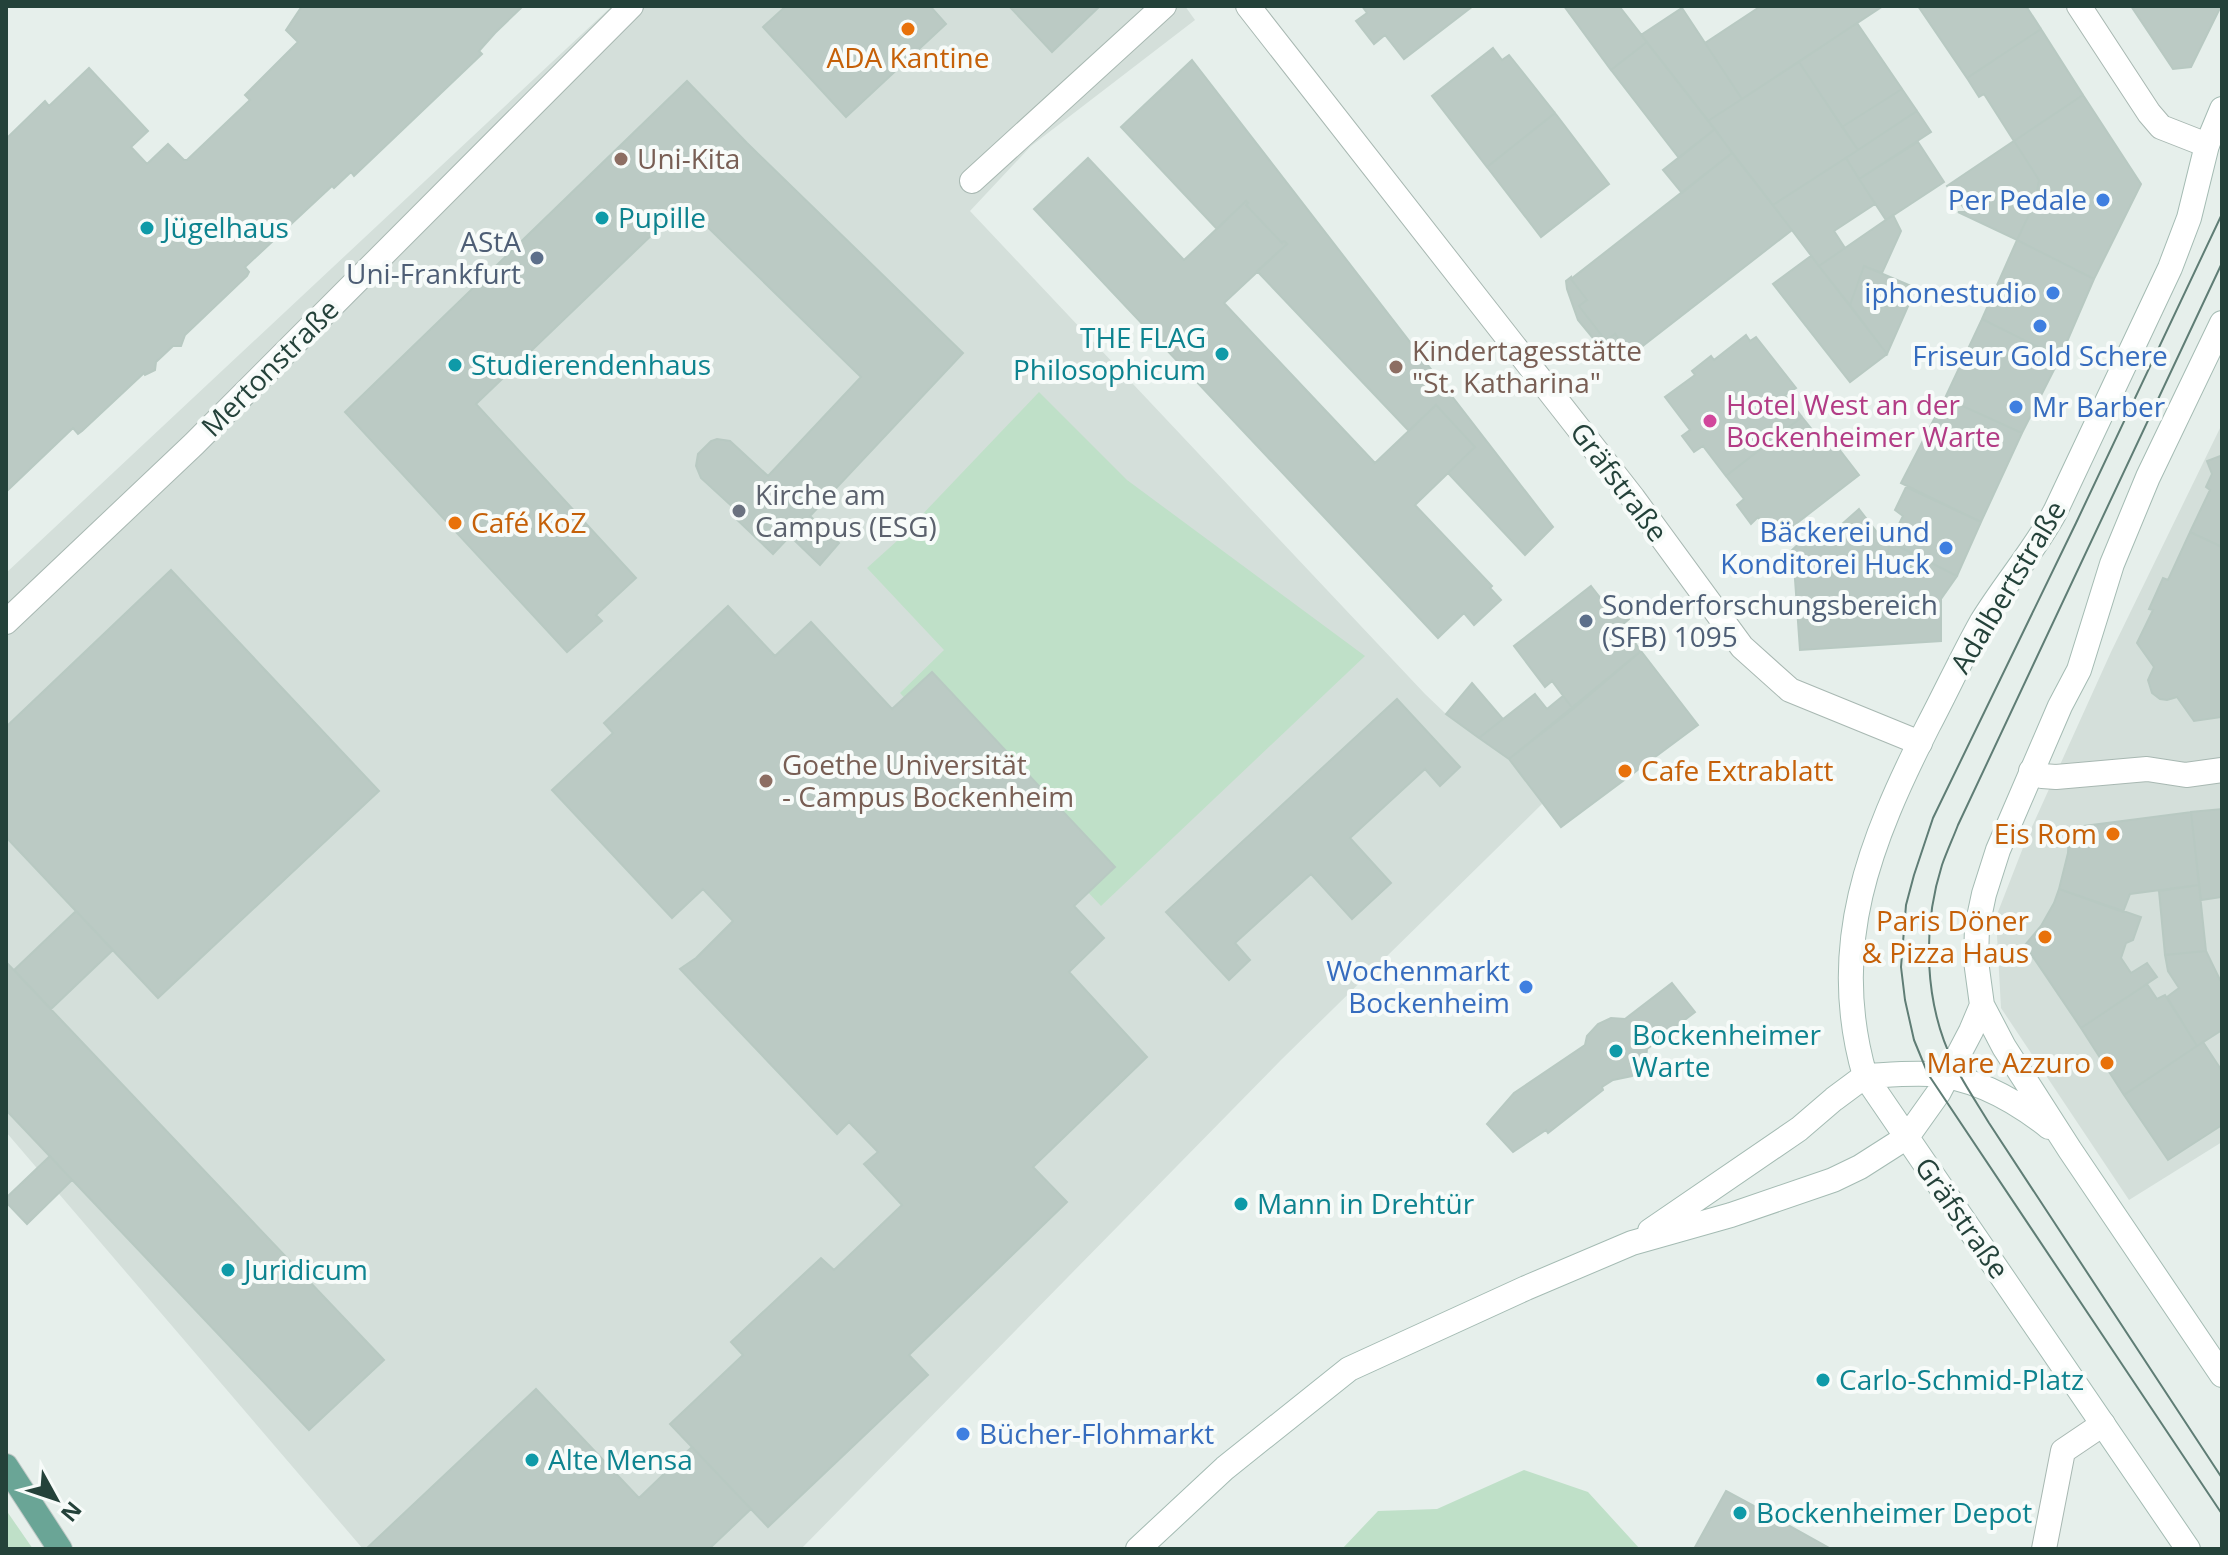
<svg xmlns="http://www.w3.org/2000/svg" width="2228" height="1555" font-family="'Open Sans',sans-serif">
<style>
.built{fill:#d4dfda}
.green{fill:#bfe0c8}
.building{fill:#bbcac4;stroke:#b8c9c2;stroke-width:2}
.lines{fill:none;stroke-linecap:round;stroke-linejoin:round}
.lane-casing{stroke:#a8b8b2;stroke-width:26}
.street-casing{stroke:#a8b8b2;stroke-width:26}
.secondary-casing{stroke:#a4bbb3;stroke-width:26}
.primary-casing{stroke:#c2cac8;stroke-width:26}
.lane{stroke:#fff;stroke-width:24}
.street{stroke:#fff;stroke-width:24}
.secondary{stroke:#fff;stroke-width:24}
.primary{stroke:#6aa596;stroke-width:24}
.tram{stroke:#5f7d75;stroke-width:2}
.food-dot{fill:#e8710a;stroke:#f7fbf9;stroke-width:3}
.education-dot{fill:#8d6e63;stroke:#f7fbf9;stroke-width:3}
.shop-dot{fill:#3f7fe0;stroke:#f7fbf9;stroke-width:3}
.culture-dot{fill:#0f9aa8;stroke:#f7fbf9;stroke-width:3}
.service-dot{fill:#5c6f8a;stroke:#f7fbf9;stroke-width:3}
.hotel-dot{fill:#d1479c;stroke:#f7fbf9;stroke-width:3}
.worship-dot{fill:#6b7280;stroke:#f7fbf9;stroke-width:3}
.labels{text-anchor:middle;stroke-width:8;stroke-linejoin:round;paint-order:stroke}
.food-label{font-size:28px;fill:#c56008;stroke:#f7fbf9;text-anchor:end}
.education-label{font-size:28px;fill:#785e54;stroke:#f7fbf9;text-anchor:start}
.shop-label{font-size:28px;fill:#366cbe;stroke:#f7fbf9;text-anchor:end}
.culture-label{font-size:28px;fill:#0d838f;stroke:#f7fbf9;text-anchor:start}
.service-label{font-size:28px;fill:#4e5e75;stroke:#f7fbf9;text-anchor:end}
.street-label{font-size:28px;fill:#24423a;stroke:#f7fbf9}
.hotel-label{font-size:28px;fill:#b23c85;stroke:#f7fbf9;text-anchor:start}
.worship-label{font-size:28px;fill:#5b616d;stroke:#f7fbf9;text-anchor:start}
</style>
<rect width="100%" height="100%" fill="#e6efeb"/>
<path class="built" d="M612,6H1185L1195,20L1031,146L970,211L1425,694L1446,714L1509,759L1543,803L1281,1060L801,1549H363L6,1132V573Z
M2222,424V1142L2129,1200L2001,1008L1996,917L2026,840L2111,652Z"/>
<path class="green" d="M1039,392L1127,480L1365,656L1101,906L900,693L944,650L867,568L898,540Z
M1524,1470L1588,1492L1640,1549H1342L1378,1511L1437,1509Z
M6,1510L33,1549H6Z"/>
<path class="building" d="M302,6H523L495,33L479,51L482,54L354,176L351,172L334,188L332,186L245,267L249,272L247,276L185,335L181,346H173L156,362L155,370L145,375L144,373L82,431L78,434L73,428L6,492V139L45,101L49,106L89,68L148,131L131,147L147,164L168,144L184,160H187L250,100L245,95L298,42L286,30Z
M786,6H930L946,24L846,117L763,27Z
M1009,6H1100L1052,52Z
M1362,6H1473L1404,59L1385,35L1374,44L1356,21L1367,13Z
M1564,6H1619L1647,42L1611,70Z
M1761,6H1883L1742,99L1705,43Z
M1918,6H2026L2041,29L1967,78Z
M2131,6H2221L2191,67L2173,69Z
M1682,8L1742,99L1708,121L1641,35Z
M1857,23L1902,89L1842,127L1799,62Z
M2041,29L2083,95L2014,141L1984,94L1979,97L1967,78Z
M1647,42L1715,129L1679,158L1611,70Z
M1493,48L1502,60L1509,55L1555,113L1487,167L1432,96Z
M1192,60L1553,527L1525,555L1448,473L1475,447L1436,405L1409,431L1257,271L1287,244L1284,241L1282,243L1246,205L1248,203L1246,201L1217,229L1121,127Z
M1799,62L1858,150L1773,205L1708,121Z
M687,81L747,143L963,353L810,516L839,543L820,565L790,536L773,554L732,515L736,510L701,478L696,466L698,454L711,441L717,439L730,441L768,476L861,377L684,204L476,404L636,578L596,615L602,621L567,652L345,412Z
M1902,89L1917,111L1858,150L1842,127Z
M2083,95L2141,184L2094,279L2017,240L2035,202L2039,180L2014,141Z
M1917,111L1931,132L1859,179L1846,158Z
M1555,113L1609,184L1541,237L1487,167Z
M1715,129L1732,153L1682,193L1663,170Z
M2014,141L2039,180L2035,202L2017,240L1958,212H1967L1947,186Z
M1918,142L1944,182L1886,220L1859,179Z
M1732,153L1792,230L1631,355L1615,334L1606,341L1579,306L1587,300L1571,279Z
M1088,158L1184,260L1246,201L1248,203L1246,205L1282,243L1284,241L1287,244L1224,303L1375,463L1436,405L1475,447L1415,505L1492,586L1490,588L1501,600L1474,625L1464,613L1438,638L1034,209Z
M1846,158L1875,204L1834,231L1845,248L1819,266L1773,205Z
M1893,215L1901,231L1882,273L1864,266L1850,305L1819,266Z
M2017,240L2094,279L2060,358L1982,319Z
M1811,256L1887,354L1850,382L1773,284Z
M1864,266L1916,288L1887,354L1850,305Z
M1571,277V279L1587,300L1579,306L1606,341L1615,334L1634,358L1628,362L1614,356L1597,343L1578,320L1567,289L1566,281Z
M1982,319L2060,358L2022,433L1945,398Z
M1746,335L1750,341L1756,337L1796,388L1785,395L1802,417L1726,476L1703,446L1694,452L1682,436L1690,430L1665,397L1695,375L1692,371L1711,356L1714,360Z
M1945,398L2022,433L1981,522L1901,483Z
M1802,417L1818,437L1825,431L1859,475L1775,540L1758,517L1751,524L1737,505L1744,499L1726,476Z
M2220,456L2222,457V547L2190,532L2210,490L2206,487L2212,474L2207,461Z
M1906,487L1981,522L1957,576L1890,542L1903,516L1895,510Z
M1859,509L1876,531L1890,542L1887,558L1855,560V570L1794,565L1787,555L1807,536L1823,541Z
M2190,532L2222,547V717L2194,721L2177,697L2167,700L2160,699L2152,693L2148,680L2154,667L2137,643L2153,610L2149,609L2163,578L2168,580Z
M1890,542L1957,576L1941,599V641L1800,650L1794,565L1855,570V560L1887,558Z
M171,570L379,791L158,998L6,837V727Z
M1591,586L1609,609L1616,603L1629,619L1622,625L1641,651L1573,709L1552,681L1545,687L1514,646Z
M728,606L775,656L811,622L892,709L932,672L1115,867L1074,906L1104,938L1069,972L1147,1057L1033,1167L1067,1202L909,1355L928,1375L768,1527L670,1424L743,1355L731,1342L821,1258L834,1270L902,1205L864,1164L878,1152L849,1122L837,1134L680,969L696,958L733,921L703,889L672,918L552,790L613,733L604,723Z
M1641,651L1698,725L1561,827L1509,759Z
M1472,683L1503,719L1479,738L1446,714Z
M1535,694L1547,709L1563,696L1573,709L1509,759L1479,738Z
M1397,699L1460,767L1440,786L1425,769L1350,838L1391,883L1352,919L1311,874L1235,943L1250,960L1229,980L1166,912Z
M2222,809V897L2201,900L2191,812Z
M2191,812L2199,885L2130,894L2123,912L2059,889L2068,853L2069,828Z
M2199,885L2206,951L2165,955L2159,891Z
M2059,889L2141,917L2133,940L2126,943L2121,958L2131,973L2147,963L2157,977L2081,1028L2025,945L2041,926L2054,903Z
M76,911L113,950L51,1009L14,970Z
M2206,951L2222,984V1030L2197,1046L2167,997L2179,988L2168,971L2165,955Z
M6,962L384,1360L309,1430L6,1110Z
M1672,983L1695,1012L1647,1049L1646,1059L1640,1069L1632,1076L1613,1080L1602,1087L1603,1090L1548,1133L1546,1130L1513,1152L1487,1124L1514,1093L1585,1045L1587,1036L1598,1024L1611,1018L1625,1019Z
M2147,984L2157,999L2165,995L2197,1046L2124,1095L2081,1028Z
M2203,1042L2222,1071V1125L2168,1160L2124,1095Z
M50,1156L72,1180L27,1224L6,1202V1198Z
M536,1389L639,1498L692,1447L751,1509L709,1549H366Z
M1726,1491L1752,1505L1831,1549H1694Z"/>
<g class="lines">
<g class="lane-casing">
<path id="lane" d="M972,181L1164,6
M6,622L194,444L631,6
M2044,1549L2063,1451L2103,1424"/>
</g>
<g class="street-casing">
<path id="street" d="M1248,6L1633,498L1742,647L1790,690L1920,743
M2079,6L2149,113L2161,127L2207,145
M2031,771L2042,776L2056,777L2147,769L2186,775L2222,770"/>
</g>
<g class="secondary-casing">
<path id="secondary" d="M2222,323L2148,477L2112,564L2079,670L2060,706L1998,850L1984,894L1977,927L1976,961L1982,1005L2004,1047L2070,1150L2222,1375
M1865,1076C1886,1075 1908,1073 1929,1074C1974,1077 2015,1100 2049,1127
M1650,1231L1799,1129L1834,1099L1865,1076
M1138,1549L1225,1468L1349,1369L1526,1288L1632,1243L1731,1215L1833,1180L1860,1167L1907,1137L1939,1092L1971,1031L1982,1005
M2188,1549L1865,1076C1827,946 1870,841 1928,726C1946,692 1962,657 1981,623C2004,585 2034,551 2055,512L2170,268L2189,218L2207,145L2222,109"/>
</g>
<g class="primary-casing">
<path id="primary" d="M6,1466L60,1549"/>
</g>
<use href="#lane" class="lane"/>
<use href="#street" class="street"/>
<use href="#secondary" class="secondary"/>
<use href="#primary" class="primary"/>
<path class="tram" d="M2222,214L2076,523L1933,818L1914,875L1906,905L1901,967L1905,1000L1914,1040L1928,1074L2222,1514
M2222,263L1958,825C1953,838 1947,851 1942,865C1922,928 1924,1004 1954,1064C1964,1084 1977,1103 1989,1123L2222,1478"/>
</g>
<g class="food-dot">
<circle cx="908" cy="29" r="8"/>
<circle cx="455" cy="523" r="8"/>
<circle cx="1625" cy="771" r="8"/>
<circle cx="2113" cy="834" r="8"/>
<circle cx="2045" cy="937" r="8"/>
<circle cx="2107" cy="1063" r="8"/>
</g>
<g class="education-dot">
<circle cx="621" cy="159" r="8"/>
<circle cx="1396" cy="367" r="8"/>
<circle cx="766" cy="781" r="8"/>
</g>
<g class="shop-dot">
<circle cx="2103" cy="200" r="8"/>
<circle cx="2053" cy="293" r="8"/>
<circle cx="2040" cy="326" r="8"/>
<circle cx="2016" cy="407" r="8"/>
<circle cx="1946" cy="548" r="8"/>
<circle cx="1526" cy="987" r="8"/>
<circle cx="963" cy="1434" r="8"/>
</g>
<g class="culture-dot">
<circle cx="602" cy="218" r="8"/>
<circle cx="147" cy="228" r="8"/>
<circle cx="1222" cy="354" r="8"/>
<circle cx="455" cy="365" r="8"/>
<circle cx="1616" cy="1051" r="8"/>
<circle cx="1241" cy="1204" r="8"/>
<circle cx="228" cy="1270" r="8"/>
<circle cx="1823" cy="1380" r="8"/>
<circle cx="532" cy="1460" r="8"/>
<circle cx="1740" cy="1513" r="8"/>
</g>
<g class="service-dot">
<circle cx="537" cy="258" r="8"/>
<circle cx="1586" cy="621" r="8"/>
</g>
<circle class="hotel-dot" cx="1710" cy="421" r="8"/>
<circle class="worship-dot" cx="739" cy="511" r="8"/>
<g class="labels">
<g class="food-label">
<text x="908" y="68" text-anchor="middle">ADA Kantine</text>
<text x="471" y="533" text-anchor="start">Café KoZ</text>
<text x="1641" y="781" text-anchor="start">Cafe Extrablatt</text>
<text x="2097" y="844">Eis Rom</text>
<text x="2029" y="931">Paris Döner<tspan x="2029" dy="32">&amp; Pizza Haus</tspan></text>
<text x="2091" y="1073">Mare Azzuro</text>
</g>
<g class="education-label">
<text x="637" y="169">Uni-Kita</text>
<text x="1412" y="361">Kindertagesstätte<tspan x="1412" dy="32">"St. Katharina"</tspan></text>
<text x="782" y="775">Goethe Universität<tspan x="782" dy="32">- Campus Bockenheim</tspan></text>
</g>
<g class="shop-label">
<text x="2087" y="210">Per Pedale</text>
<text x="2037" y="303">iphonestudio</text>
<text x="2040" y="366" text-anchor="middle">Friseur Gold Schere</text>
<text x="2032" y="417" text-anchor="start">Mr Barber</text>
<text x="1930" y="542">Bäckerei und<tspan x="1930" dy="32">Konditorei Huck</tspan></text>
<text x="1510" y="981">Wochenmarkt<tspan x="1510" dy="32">Bockenheim</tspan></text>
<text x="979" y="1444" text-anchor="start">Bücher-Flohmarkt</text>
</g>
<g class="culture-label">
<text x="618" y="228">Pupille</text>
<text x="163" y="238">Jügelhaus</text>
<text x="1206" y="348" text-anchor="end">THE FLAG<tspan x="1206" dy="32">Philosophicum</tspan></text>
<text x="471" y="375">Studierendenhaus</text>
<text x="1632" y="1045">Bockenheimer<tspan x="1632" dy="32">Warte</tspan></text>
<text x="1257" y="1214">Mann in Drehtür</text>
<text x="244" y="1280">Juridicum</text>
<text x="1839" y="1390">Carlo-Schmid-Platz</text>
<text x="548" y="1470">Alte Mensa</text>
<text x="1756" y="1523">Bockenheimer Depot</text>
</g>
<g class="service-label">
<text x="521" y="252">AStA<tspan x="521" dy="32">Uni-Frankfurt</tspan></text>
<text x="1602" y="615" text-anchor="start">Sonderforschungsbereich<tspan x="1602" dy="32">(SFB) 1095</tspan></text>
</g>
<g class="street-label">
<text transform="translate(270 368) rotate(-45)" y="10">Mertonstraße</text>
<text transform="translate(1619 482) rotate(53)" y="10">Gräfstraße</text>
<text transform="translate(2008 587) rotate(-59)" y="10">Adalbertstraße</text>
<text transform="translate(1962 1218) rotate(55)" y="10">Gräfstraße</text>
</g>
<g class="hotel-label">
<text x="1726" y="415">Hotel West an der<tspan x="1726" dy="32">Bockenheimer Warte</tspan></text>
</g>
<g class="worship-label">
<text x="755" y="505">Kirche am<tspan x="755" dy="32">Campus (ESG)</tspan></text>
</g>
</g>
<rect width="2228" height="1555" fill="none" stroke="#24423a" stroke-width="16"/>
<g transform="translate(56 1499) rotate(130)" stroke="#f7fbf9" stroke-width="6" paint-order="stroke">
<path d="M0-6L14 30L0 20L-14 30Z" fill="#24423a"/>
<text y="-12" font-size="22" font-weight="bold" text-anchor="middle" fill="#24423a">N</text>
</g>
</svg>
